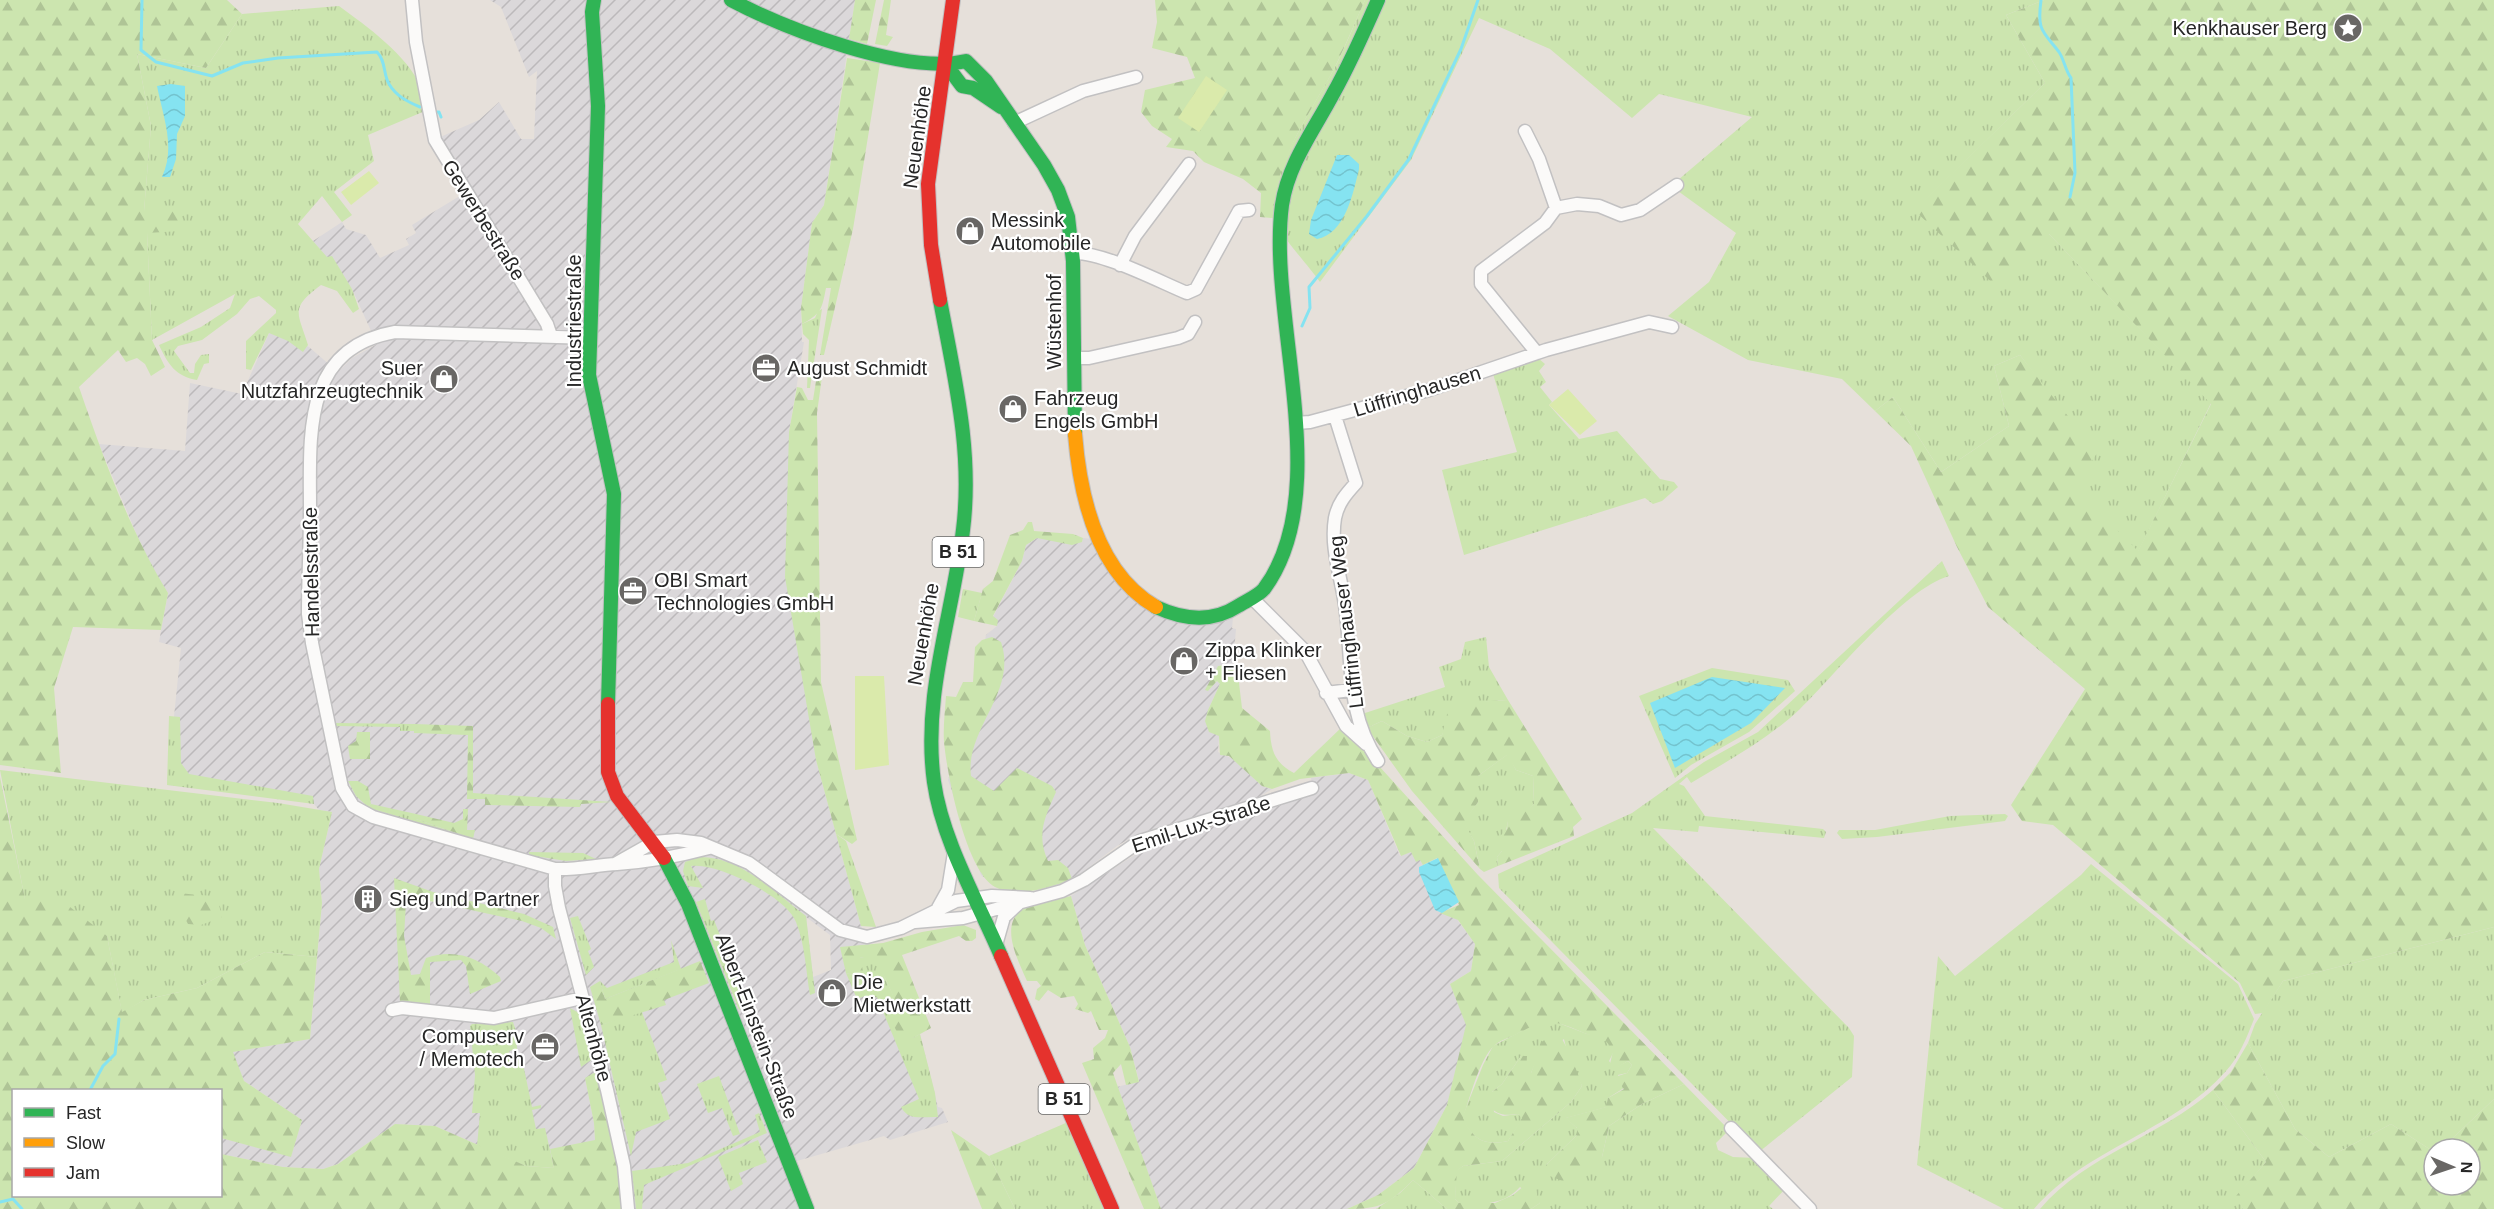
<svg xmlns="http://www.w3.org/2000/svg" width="2494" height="1209" font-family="Helvetica,sans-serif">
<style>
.industrial{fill:url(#industrial-furrows);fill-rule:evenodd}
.grass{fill:url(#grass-tufts)}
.forest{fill:url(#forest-firs)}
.pitch{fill:#daeaab}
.water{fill:url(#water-waves)}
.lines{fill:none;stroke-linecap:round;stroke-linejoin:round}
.stream{stroke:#85e3f1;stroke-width:3}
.street-casing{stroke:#c2c1c2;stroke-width:15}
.fast-casing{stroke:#c2c1c2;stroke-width:16}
.slow-casing{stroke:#c2c1c2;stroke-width:16}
.jam-casing{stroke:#c2c1c2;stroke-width:16}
.street{stroke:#fbfaf9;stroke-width:12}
.fast{stroke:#30b455;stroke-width:14}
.slow{stroke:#ff9f0a;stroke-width:14}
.jam{stroke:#e5322d;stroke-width:14}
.labels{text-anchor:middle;stroke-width:4.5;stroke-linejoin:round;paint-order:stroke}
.shield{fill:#fff;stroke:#676767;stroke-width:1.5}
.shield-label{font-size:18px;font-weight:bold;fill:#262626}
.poi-label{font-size:20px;fill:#262626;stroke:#fff;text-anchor:start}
.street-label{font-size:20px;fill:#262626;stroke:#fff}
</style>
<defs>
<pattern id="industrial-furrows" width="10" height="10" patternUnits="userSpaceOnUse" patternTransform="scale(1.5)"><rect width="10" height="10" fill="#dbd8da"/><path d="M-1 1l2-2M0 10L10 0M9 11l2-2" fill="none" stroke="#bcb9bb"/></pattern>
<pattern id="grass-tufts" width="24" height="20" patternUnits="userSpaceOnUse" patternTransform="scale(1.5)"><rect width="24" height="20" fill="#cce5af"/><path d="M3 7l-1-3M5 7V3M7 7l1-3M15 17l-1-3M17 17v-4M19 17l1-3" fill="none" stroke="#afc496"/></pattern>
<pattern id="forest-firs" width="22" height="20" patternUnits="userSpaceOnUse" patternTransform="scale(1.5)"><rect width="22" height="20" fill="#cce5af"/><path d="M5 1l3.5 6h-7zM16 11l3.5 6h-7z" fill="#afc496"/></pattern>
<pattern id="water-waves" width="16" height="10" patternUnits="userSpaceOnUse" patternTransform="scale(1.5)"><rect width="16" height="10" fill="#85e3f1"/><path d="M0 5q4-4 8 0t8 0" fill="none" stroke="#73c3ce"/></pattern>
</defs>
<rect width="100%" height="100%" fill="#e6e0da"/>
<path class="industrial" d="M490,0H855L824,205L812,223L801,308L802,342H804L789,432L816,760L861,926L912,1038L920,1034L938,1107L942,1108L948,1122L890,1140L884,1136L797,1161L815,1209H622L585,1078L594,1123L595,1140L526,1166L435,1126L395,1124L338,1164L323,1169L283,1167L221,1154V1138L291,1156L302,1120L244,1081L232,1052L310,1039L322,903L319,869L332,812L319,810L314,804L282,798L167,785L181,648L159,642L168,593L148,562L99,444L185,451L190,383L242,394L274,322L286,334L309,347L338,372L352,358L377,344L352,289L313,241L342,222L346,229L366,235L380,258L409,245L406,239L416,233L412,225L463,194L438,138L479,120L499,102L521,139H534L537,71L529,77L501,7ZM806,917L830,935L831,970L813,977Z
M1037,538L1082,542L1083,538L1093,539L1111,576L1146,608L1233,618L1232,628L1236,629L1233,664L1218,666L1208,691L1217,681L1220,684L1208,710L1219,736L1218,752L1233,759L1262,786L1272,789L1259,797L1138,834L1117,846L1080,874L1055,886L1002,890L981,875L948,780L974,700L986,635L997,626L993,617L1022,561L1026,545Z
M1349,773L1368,780L1400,856L1411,852L1420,859L1423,865L1419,867L1475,944L1471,971L1450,984L1467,1025L1447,1105L1414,1168L1378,1195L1347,1209H1161L1117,1087L1139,1081L1130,1047L1085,945L1071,896L1144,849L1314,794L1311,778Z"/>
<path class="grass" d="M1365,0H2044L2006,15L2045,83L1915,210L2049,234L2211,403L2138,552L2074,488L2055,402L2020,355L1994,366L2009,426L1941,472L1893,397L1875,411L1842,379L1748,360L1668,316L1709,282L1736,233L1671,186L1752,117L1659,94L1632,118L1550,49L1479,18L1411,160L1320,282C1308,265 1281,236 1273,219C1260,186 1319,98 1335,67C1346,46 1355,22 1365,0Z
M339,6C365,25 409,56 421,88C423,95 424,104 425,111L368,135L374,161L334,192L352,215L342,222L322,196L298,224L327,257L332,256L352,289L359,309L353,313L337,291L321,285C289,309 298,312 308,345L303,352L288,341L269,333L251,370L246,369V341L276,313V310L259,296L250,299L237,314L202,340L178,346L174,351L190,373H194L195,364L201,355L209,354V363L204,364L197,380C175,376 168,364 159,345L201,327L230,308L235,294L152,340L147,233L182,211H144L151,126L137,54L206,68L242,14Z
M822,309L810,388H807L809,340L803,334L802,324L815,318L818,311Z
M1538,358L1545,364L1539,371L1546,382L1540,387L1552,402L1549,405L1579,439L1617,431L1660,479L1674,482L1678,487L1662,501L1653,504L1645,498L1464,555L1442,470L1517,452L1493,374Z
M1942,561L1949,576C1904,589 1836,674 1800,709C1767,740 1729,760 1691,783L1687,777L1679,784L1684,786L1705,816L1823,829L1826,832L1824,838L1699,826L1698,832L1653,828L1849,1028L1854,1036L1852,1077L1759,1152L1499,888L1498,874L1632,813L1704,762L1758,732Z
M963,589L982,593L974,621L958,617Z
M1486,637L1489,667L1508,700C1477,702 1455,702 1442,735L1427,742L1407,736L1382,721L1367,728L1363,715L1365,713L1445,687L1439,667L1461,659L1465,642Z
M1712,668L1788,680L1795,691L1749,732L1691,765L1675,778L1639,696Z
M169,716L180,717L181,763L189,774L313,796L314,804L167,785Z
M336,723L414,724V731H400V727L336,726Z
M1508,754L1516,770L1533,776L1534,804L1527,811L1509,816L1502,851L1497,857L1498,866L1484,872L1480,869L1474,841L1463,822L1478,802V776Z
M0,770L278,803L332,812L319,869L322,903L317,957L265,952L197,988L144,1000L122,1013L107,936L25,900Z
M371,804L416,814V819L466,837L376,810L368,807Z
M2005,814L2008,816L2005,821L1877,837L1842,839L1837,833L1839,830H1875L1950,816Z
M836,834L846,841L876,927L861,926Z
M698,857C741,856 774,892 806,916L815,993L810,995C806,972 805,944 796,922C787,897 717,862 691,866L703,888L688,886L683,871L685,862Z
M2091,864L2238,984L2254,1019C2247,1037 2239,1057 2226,1071C2172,1132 2088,1147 2034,1209H2004L1917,1165L1938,956L1955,976L2081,875Z
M705,899L711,921L714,920L741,989L746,988L752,995V1002L739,1010L696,902Z
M578,916L591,949L588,951L594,967L586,975L570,918Z
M2494,927V1099L2441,1149H2434V1152L2391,1124L2329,1157L2295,1129L2248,1043L2255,1024L2283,981Z
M671,940L681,969L605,999L600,981L607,988L674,962Z
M859,957L871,959L880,967L913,1038L920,1034L935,1093L938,1117C924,1116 909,1122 901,1107L919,1099L877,997L867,1000L865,996L857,999L846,973L861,977Z
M570,1008L581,1014L594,1058L581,1067Z
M638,1012H642L667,1080L658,1083L670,1119L636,1132L631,1156L601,1025Z
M513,1022L516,1031L517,1049L509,1051L511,1061L522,1059L532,1107L541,1105V1108L532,1110L536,1129L545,1128L554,1168L526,1166L477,1146L480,1113H472L475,1075L470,1026L472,1024Z
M1539,1022H1556L1587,1034L1598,1035L1607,1041L1614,1051L1609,1061L1615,1068L1628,1061L1632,1065L1627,1073L1618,1075L1624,1088L1608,1098L1607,1107L1566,1118L1577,1128V1135L1546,1165L1602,1157L1609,1126L1642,1104L1684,1084L1729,1130L1716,1143L1718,1150L1733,1157L1755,1158L1785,1189L1769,1206L1773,1209H1531L1540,1203L1520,1187C1505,1205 1481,1205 1459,1203L1455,1199L1456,1171L1463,1166L1502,1161L1571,1102L1582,1086L1568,1056L1564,1039L1537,1059L1531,1073L1525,1074L1521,1056L1502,1084L1492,1092L1494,1112L1503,1116L1518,1114L1523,1118L1508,1141C1485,1146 1473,1140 1462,1118L1483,1065L1493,1046Z
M719,1076L740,1134L733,1136L722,1108L708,1113L697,1084Z
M2213,1090L2266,1162L2237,1196L2243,1209H2040C2087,1154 2160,1137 2213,1090Z
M759,1113L767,1133L644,1185L642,1209H636L632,1171L688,1163L760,1132L755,1115Z
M1068,1122L1105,1209H1015L989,1156Z
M758,1140L767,1162L739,1173L743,1184L731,1191L718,1157Z
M1413,1180L1447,1209H1376L1400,1193Z"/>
<path class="forest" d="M0,0H227L242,14L206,68L137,54L151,126L144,211H182L180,231L147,233L152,340L165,367L151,376L145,364L137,358L126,362L118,350L79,387C103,457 129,529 168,593L161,630L73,627L54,688L61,773L0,765Z
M855,0H876L867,44L849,39Z
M884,0H891L886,35L893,37L887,46L875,44Z
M1155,0H1365C1355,22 1346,45 1335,67C1309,116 1274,161 1273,218L1260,217L1261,193L1243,179L1204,162L1193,151L1166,147L1172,139L1152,126L1141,112L1145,90L1195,78L1187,57L1152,48L1157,22Z
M2044,0H2494V927L2283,981L2263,1013L2255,1014L2240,983L2053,825L2022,821L2011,805L2085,689L1988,607L1957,547L1911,446L1875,411L1893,397L1941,472L2009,426L1994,366L2020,355L2097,453L2075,488L2138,551L2211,404L2049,234L2000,290L1914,210L2045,83L2006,15Z
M847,58L880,63L853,229L824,355H820L831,288H826C822,309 821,314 802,324L801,308L812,223L824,205Z
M819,362H824L817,413L821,682L857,840L852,844L836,834L816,760L785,577L789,432L797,387L802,388L808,400H813Z
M1028,522H1032L1034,531L1073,534L1083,538L1082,542L1072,545L1037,538L1026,545L1022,561L993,616L998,620L997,626L974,621L983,589L993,581L1010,535L1023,530Z
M992,637L1001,642C1018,692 965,728 971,776L994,791L1017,768L1052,786L1056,792C1045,817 1036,834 1048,861L1058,860L1068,868L1072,879C1052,887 1016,899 995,887C966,871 947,775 944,742C943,727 945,711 946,696L956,697L963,682H973L975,647L982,640Z
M1233,664L1239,683L1242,708L1270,731C1271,751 1275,763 1294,773L1342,727L1363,743L1369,755L1478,875L1684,1084L1642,1104L1609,1126L1602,1157L1567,1183L1545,1174L1546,1165L1577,1135V1128L1565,1118L1606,1107L1608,1098L1624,1089L1615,1077L1627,1073L1632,1065L1628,1061L1615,1069L1609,1068L1613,1051C1603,1034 1600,1039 1584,1033C1551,1019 1547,1018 1515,1035C1508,1038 1499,1041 1494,1046C1480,1058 1469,1100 1463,1118C1473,1140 1485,1146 1508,1141L1522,1118L1518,1114C1503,1116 1497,1115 1487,1104L1492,1092L1502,1084L1521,1056H1527L1526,1073H1531L1542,1042L1551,1034H1558C1565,1040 1579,1075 1582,1086L1571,1102L1502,1161L1463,1166L1457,1171L1455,1199L1459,1203H1495L1513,1195L1530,1181L1534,1184L1540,1203L1531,1209H1447L1413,1180C1389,1204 1381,1209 1347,1209L1378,1195L1414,1168L1447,1105L1466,1025L1450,984L1471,971L1475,944L1458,920L1440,913L1459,905L1437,858L1423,865L1420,860L1416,862L1411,852L1401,856L1368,780L1349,773L1300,779L1272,789L1262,786L1229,756L1220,755L1219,736L1209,732L1205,721L1208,710L1220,684L1217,681L1208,691L1205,690L1218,666Z
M1508,700L1582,819L1573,827L1574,836L1498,866L1497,857L1502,851L1497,839L1507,829L1508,816L1518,810H1527L1534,804L1533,776L1516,770L1507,755L1478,776V802L1464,822L1474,841L1480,869L1412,791L1367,728L1382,721L1407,736L1427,742L1442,735L1448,710L1472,702Z
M414,724L473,726V793L612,802L581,804L580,807L485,805V799H467L468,735L414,733Z
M357,732H370V759H350L348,746L356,741Z
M0,777L25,899L56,896L107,936L122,1012L144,1000L197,988L265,952L317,957L310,1039L233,1052L244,1081L302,1120L291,1157L221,1138L220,1090H14V1196H220L221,1154L283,1167L323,1169L338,1164L395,1124L435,1126L526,1166L554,1168L550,1149L595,1140L594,1123L585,1078L599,1070L622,1187V1209H0Z
M348,781H358L368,787L371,804L368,807L356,796Z
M463,809H468L467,830H475L473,839L416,819V814L454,823L463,819Z
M529,852L583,853L596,859L566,861L529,855Z
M394,878L433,892L524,914L553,927L556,939L541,928L522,921L425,900H410L406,903L404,936L411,975L420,974L426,958C454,948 479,957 500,977L501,981L470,994L466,966L461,960L430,962V1005L400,1002Z
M179,893L217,897L222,917L201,925L188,924L176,902Z
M1071,896L1085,945L1130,1047L1139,1082L1126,1085L1121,1064L1113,1073L1161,1209H1144L1082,1063L1094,1059L1093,1048L1105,1038L1108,1030H1099L1091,1011L1088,1013L1075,1009L1078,1004L1074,996L1061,998L1048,990L1039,1001L1035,999L1037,989L1041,986L1037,981H1027C1017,958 996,919 1029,906C1042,901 1058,900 1071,896Z
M963,925L976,930V938L972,941H966L959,936L902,955L931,1028L913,1038L898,1034L888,1014L895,1000C886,981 882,962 860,957L863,971L861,977L846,973L840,947L883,943L922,932Z
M700,961L709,983L664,1000L666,1005L601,1025L590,987L600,981L605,999Z
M2248,1043L2295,1129L2329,1157L2391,1124L2434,1152V1185H2470V1149H2441L2494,1099V1209H2243L2236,1196L2266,1162L2213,1090L2231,1072Z
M951,1130L989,1156L1015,1209H982Z"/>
<path class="pitch" d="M1206,76L1227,90L1199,132L1178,118Z
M369,171L379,183L351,205L341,192Z
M1568,389L1597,421L1580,435L1549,405Z
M855,676H884L889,765L855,770Z"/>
<path class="water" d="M171,84L185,86V116L177,134L176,159L170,177H162C176,147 163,117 157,86Z
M1337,155H1349L1359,164V169C1353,194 1345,234 1317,239L1309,234L1311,220Z
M1712,677L1785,688L1751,723L1675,768L1650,703Z
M1438,858L1459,902L1442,913L1435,910L1419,872V867Z"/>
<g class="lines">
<path class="stream" d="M142,0L141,50L156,62L212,76L243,63L278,58L377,52C386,61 383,74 389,84C396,96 408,102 420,107
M2041,0C2037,31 2042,30 2059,52C2064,59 2065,70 2071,78L2075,173L2070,197
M433,112H439L441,117
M1302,326L1310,308L1309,287L1367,216L1409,159L1461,49L1478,0
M90,1090L103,1066L115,1054L119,1019
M0,1202L13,1199L22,1209"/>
<g class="street-casing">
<path id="street" d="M412,0L416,42L435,140L547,324L551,336
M1014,123L1083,91L1136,77
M1525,131L1539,159L1556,208
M1072,253C1101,251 1158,281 1187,293L1196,289L1239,211L1249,210
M1120,265L1135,236L1189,164
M590,338L395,332C302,348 310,435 310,509C310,544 308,579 308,614L312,643L342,788L353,806L373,817L555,869C577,870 596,865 617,864C648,862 679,856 709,848
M1537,353L1481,284V271L1545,223L1556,208L1577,204L1599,206L1621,215L1640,210L1677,185
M1074,358H1089L1178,338L1188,334L1195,322
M1335,416L1356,483C1346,494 1338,503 1335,518C1330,548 1341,576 1345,605C1353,661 1345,712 1378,761
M1296,423L1310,422L1429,390L1546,350L1649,322L1672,327
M1254,600L1305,651L1346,726L1366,744
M1326,693L1351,690
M615,864L654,842L677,840L701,843L749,863L840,930L867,937L901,928L956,901L992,896L1030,898
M555,869V886L559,908L607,1090L624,1166L628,1209
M938,908L948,890L954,853
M915,922L963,918L1062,891L1084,880L1140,841L1312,788
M996,945L1004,917L1018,904
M392,1010L402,1008L494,1018L582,998
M1731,1128L1810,1209"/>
</g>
<g class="fast-casing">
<path id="fast" d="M594,0L592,12L598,106L589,375L614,494L608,704
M731,0C786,29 905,75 966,61L986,81L1044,165L1058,190L1068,217L1073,261L1075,434
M947,66L962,86L973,88L1001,107
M940,300C954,376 973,451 963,530C953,615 922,695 934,782C942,840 978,902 1001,956
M1156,607C1184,620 1212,623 1238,606C1246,601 1258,596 1264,589C1336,492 1267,316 1282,205C1288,164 1314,130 1333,94C1350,64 1364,32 1378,0
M664,858L688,904L807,1209"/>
</g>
<g class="slow-casing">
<path id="slow" d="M1075,434C1080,497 1097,573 1156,607"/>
</g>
<g class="jam-casing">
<path id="jam" d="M940,300L931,245L928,184L953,0
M608,704V772L617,796L664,858
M1001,956L1112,1209"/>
</g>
<use href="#street" class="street"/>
<use href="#fast" class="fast"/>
<use href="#slow" class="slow"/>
<use href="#jam" class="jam"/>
</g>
<defs>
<g id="sight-disc" transform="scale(1.5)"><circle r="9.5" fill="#696765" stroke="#fff"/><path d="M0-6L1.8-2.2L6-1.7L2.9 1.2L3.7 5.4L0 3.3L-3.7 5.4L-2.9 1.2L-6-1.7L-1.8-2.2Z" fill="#fff"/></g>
<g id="shop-disc" transform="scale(1.5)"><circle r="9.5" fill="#696765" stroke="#fff"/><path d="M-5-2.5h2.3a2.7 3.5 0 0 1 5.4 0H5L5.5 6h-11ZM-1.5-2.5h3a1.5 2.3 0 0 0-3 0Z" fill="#fff"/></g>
<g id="office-disc" transform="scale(1.5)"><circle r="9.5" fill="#696765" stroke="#fff"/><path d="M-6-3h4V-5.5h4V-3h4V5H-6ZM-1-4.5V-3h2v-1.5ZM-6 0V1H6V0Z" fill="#fff"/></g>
<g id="building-disc" transform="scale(1.5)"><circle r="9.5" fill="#696765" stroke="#fff"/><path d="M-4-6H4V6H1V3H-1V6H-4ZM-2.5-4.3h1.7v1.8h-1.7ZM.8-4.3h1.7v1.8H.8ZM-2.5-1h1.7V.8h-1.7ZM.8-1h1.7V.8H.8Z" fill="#fff"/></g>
</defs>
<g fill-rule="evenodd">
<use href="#sight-disc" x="2348" y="28"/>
<use href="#shop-disc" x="970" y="231"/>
<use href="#office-disc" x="766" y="368"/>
<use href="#shop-disc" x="444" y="379"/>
<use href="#shop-disc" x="1013" y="409"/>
<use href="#office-disc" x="633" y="591"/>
<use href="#shop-disc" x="1184" y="661"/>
<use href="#building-disc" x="368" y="899"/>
<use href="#shop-disc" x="832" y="993"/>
<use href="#office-disc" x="545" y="1047"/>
</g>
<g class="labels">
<g class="shield">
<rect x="932.5" y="537" width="51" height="30" rx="4.5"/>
<rect x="1038.5" y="1084" width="51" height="30" rx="4.5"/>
</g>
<g class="shield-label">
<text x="958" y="558">B 51</text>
<text x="1064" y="1105">B 51</text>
</g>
<g class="poi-label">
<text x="2327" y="35" text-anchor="end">Kenkhauser Berg</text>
<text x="991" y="227">Messink<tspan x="991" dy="23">Automobile</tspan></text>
<text x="423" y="375" text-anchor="end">Suer<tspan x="423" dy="23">Nutzfahrzeugtechnik</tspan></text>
<text x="787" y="375">August Schmidt</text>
<text x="1034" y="405">Fahrzeug<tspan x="1034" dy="23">Engels GmbH</tspan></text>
<text x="654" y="587">OBI Smart<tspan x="654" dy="23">Technologies GmbH</tspan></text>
<text x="1205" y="657">Zippa Klinker<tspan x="1205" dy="23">+ Fliesen</tspan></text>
<text x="389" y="906">Sieg und Partner</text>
<text x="853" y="989">Die<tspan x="853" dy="23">Mietwerkstatt</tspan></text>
<text x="524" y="1043" text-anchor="end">Compuserv<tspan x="524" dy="23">/ Memotech</tspan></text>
</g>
<g class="street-label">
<text transform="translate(917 137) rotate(-82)" y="7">Neuenhöhe</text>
<text transform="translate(484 220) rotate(58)" y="7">Gewerbestraße</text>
<text transform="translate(574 321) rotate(-90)" y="7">Industriestraße</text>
<text transform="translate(1054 322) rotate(-90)" y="7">Wüstenhof</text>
<text transform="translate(1417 391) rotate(-17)" y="7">Lüffringhausen</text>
<text transform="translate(311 572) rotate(-91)" y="7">Handelsstraße</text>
<text transform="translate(1346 622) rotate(-97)" y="7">Lüffringhauser Weg</text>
<text transform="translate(923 634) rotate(-80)" y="7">Neuenhöhe</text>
<text transform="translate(1201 824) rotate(-18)" y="7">Emil-Lux-Straße</text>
<text transform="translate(757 1026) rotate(69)" y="7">Albert-Einstein-Straße</text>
<text transform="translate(594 1038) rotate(75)" y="7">Altenhöhe</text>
</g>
</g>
<rect x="12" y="1089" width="210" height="108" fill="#ffffff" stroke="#a8a8a8" stroke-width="1.5"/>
<rect x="24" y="1108" width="30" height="9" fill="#30b455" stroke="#a8a8a8" stroke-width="1.5"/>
<text x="66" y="1119" font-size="18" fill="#262626">Fast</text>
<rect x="24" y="1138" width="30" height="9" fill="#ff9f0a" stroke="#a8a8a8" stroke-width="1.5"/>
<text x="66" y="1149" font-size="18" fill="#262626">Slow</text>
<rect x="24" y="1168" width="30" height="9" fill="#e5322d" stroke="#a8a8a8" stroke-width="1.5"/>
<text x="66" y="1179" font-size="18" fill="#262626">Jam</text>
<g transform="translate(2452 1167) rotate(92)"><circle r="28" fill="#ffffff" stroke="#a8a8a8" stroke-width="1.5"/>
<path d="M0-4.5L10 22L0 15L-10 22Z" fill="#696765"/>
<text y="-9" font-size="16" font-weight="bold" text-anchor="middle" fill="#262626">N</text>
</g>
</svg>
